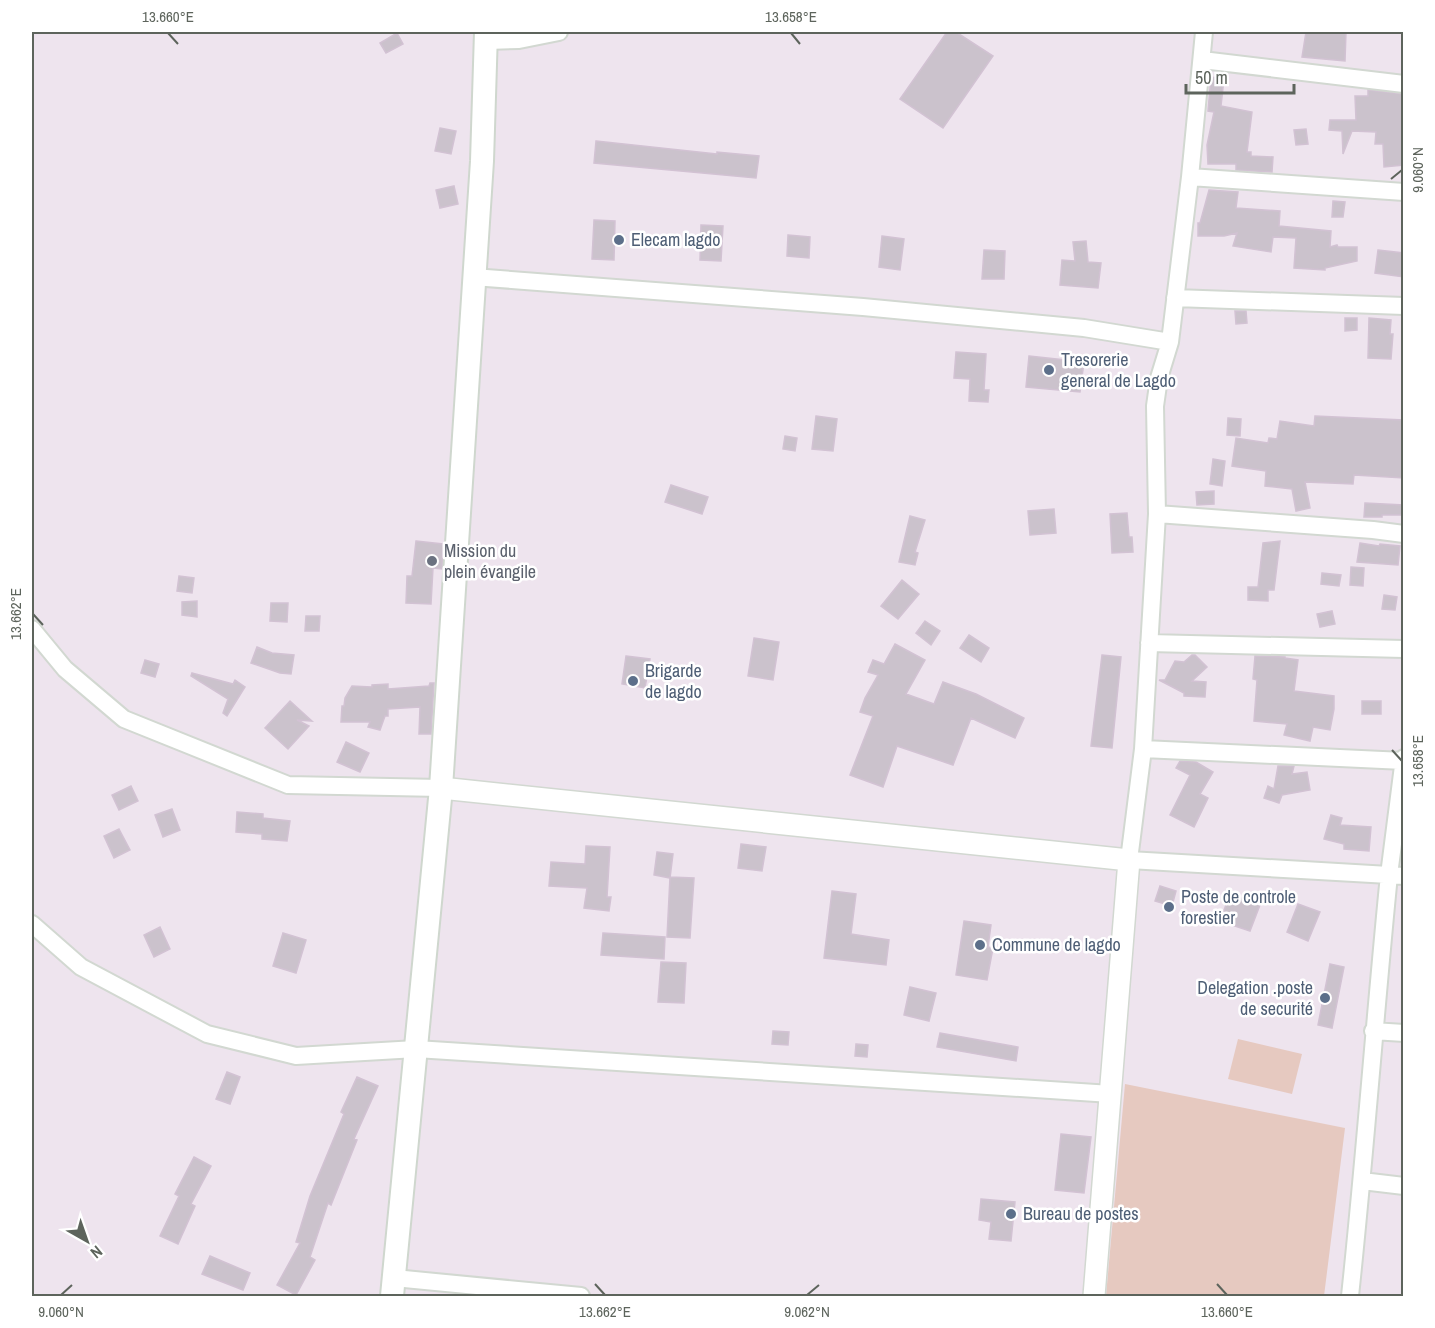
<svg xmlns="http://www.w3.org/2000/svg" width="1435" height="1328" font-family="'Archivo Narrow',sans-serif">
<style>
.green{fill:#e6c9c0}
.building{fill:#cbc2cc;stroke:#d2c2d3;stroke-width:1.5}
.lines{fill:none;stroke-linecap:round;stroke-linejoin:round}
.minor-casing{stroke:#d2d8d1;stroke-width:20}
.tertiary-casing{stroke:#d2d8d1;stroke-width:24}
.secondary-casing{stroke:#cfd7ce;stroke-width:26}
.minor{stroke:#fff;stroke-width:16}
.tertiary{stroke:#fff;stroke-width:21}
.secondary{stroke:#fff;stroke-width:22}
.ticks{fill:none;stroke:#5d645c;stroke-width:2}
.service-dot{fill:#5c6f8a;stroke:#fff;stroke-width:2}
.worship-dot{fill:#6b7280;stroke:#fff;stroke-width:2}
.labels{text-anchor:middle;stroke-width:5;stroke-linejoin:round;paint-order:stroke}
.service-label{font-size:18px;fill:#4e5e75;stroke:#fff;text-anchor:start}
.worship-label{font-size:18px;fill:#5b616d;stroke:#fff;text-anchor:start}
.neatline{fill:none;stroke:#5d645c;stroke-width:2}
.ticks-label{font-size:15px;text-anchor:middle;fill:#5d645c}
</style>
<rect width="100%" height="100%" fill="#eee4ee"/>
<path class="green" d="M1238,1039L1302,1054L1292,1094L1228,1079Z
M1125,1084L1345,1128L1324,1296H1106Z"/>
<path class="building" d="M947,32H956L993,56L943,128L900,99Z
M1306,32H1346L1345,61L1302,57Z
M397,33L403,44L386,53L380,43Z
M1211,77L1224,79L1221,106L1252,112L1247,152H1251V156L1273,157L1272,172L1236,170V164H1208L1207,145L1214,112L1208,111Z
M1368,90L1404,94V165L1384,167L1383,144H1375L1376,132L1352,131L1343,154L1342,131L1329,130L1330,120H1356L1355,96H1368Z
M440,128L456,131L451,154L435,151Z
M1306,129L1308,144L1296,145L1294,130Z
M596,141L717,154V152L759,156L756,178L594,163Z
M454,186L458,204L440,208L436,190Z
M1209,190L1238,192L1236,208L1280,211L1279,226L1331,231L1330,247L1337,245L1338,247H1357V261L1325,268V270L1294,268L1296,238L1273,237L1271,252L1233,246L1237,233L1224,236H1198V223H1200Z
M1333,201L1345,202L1343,217H1332Z
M594,220L615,221L614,260L592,259Z
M701,225L723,226L721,261L700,260Z
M788,235L810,237L809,258L787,256Z
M882,236L904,239L900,270L879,267Z
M1086,241L1088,262L1101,263L1098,288L1060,285L1062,260L1075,261L1073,242Z
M984,250L1005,251L1004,279H982Z
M1378,250L1404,253V277L1375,273Z
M1235,311H1246L1247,323L1236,324Z
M1345,318H1357V330L1345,331Z
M1369,318L1391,320L1390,334H1393L1391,359L1368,358Z
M956,352L986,354L984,390H989L988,402L969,401L970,379L954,378Z
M1029,356L1084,362L1080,392L1026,387Z
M816,416L837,419L833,451L812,449Z
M1315,416L1404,420V478L1354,475L1353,484L1305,482L1310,508L1296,511L1292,489L1265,486L1266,471L1232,466L1236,438L1268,443L1269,438L1277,439L1280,421L1314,426Z
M1228,418L1241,419L1240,436L1227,435Z
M785,436L797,438L795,451L783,449Z
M1213,459L1225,461L1222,486L1210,484Z
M671,485L708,497L702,514L665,502Z
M1214,491V504L1197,505L1196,492Z
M1365,503L1404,505V515H1382V517H1364Z
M1054,509L1056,533L1030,535L1028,511Z
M1127,513L1129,537H1132L1133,552L1112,553L1110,514Z
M910,516L925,520L915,552L918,553L915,565L899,562Z
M416,541L443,544L442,569L433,568L431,604L406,603L407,576H412Z
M1280,541L1274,590H1268V601L1248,600V587H1258L1263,543Z
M1360,543L1379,546L1380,544L1400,546L1398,565L1357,562Z
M1351,567L1364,568L1363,586L1350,585Z
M1322,573L1341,575L1339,586L1321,584Z
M179,576L194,578L192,593L177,591Z
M902,580L919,594L898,619L881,606Z
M1384,595L1397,597L1395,610L1382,609Z
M197,601V617L182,615V602Z
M271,603H288L287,622L270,621Z
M1332,611L1335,624L1320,627L1317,614Z
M306,616H320L319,631H305Z
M925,621L940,631L931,645L916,633Z
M969,635L989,648L981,662L960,648Z
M754,638L779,642L773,680L748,676Z
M895,644L925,660L906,694L934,704L943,682L976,694L1024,718L1015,738L971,718L953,765L897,746L883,787L850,775L873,716L860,712L865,698L878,675L868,672L873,660L884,664Z
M257,647L272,653L294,655L291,674L280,673L251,663Z
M1102,655L1121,657L1112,748L1091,746Z
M1192,655H1195L1207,667L1192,681L1206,682L1205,697L1184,696V693L1159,680H1165L1175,661L1184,662Z
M626,656L650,659L645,688L622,684Z
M1255,656L1285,657V658L1298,660L1294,691L1334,696V709L1330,730L1313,727L1310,741L1284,735L1287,724L1254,721L1257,680L1253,679Z
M145,660L159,664L155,677L141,673Z
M192,673L233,684L235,680L245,687L227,716L223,713L228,699L191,676Z
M430,683H434L431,734H419L420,707L388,709V716H385L380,730L368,727L370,722H341L342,706H344L345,698L352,686L372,687V685L388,684V689L429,686Z
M290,701L312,721L297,720L309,726L288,749L265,728Z
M1362,701H1381V714H1362Z
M346,742L369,753L360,772L337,762Z
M1180,761L1196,762L1213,772L1200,794L1208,798L1194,827L1170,815L1190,775L1176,768Z
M1278,766H1294L1292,774L1307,772L1310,790L1282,795L1279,803L1264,798L1268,786L1274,789Z
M131,786L138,801L119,810L112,795Z
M172,809L180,830L163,837L155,815Z
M237,812L263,814V818L290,821L287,841L262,839V834L236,832Z
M1331,815L1342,818L1340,825L1371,827L1369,851L1344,849V844L1324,839Z
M119,829L130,850L114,858L104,836Z
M741,844L766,847L762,871L738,868Z
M586,846L610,847L607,897H611L609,911L584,908L587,888L549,886L551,862L585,864Z
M657,852L673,854L670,878L654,875Z
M670,877L694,878L690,938L667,937Z
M1160,886L1176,891L1172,906L1155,901Z
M832,891L856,894L851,934L889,940L886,965L824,958Z
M1230,894L1260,905L1250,931L1220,921Z
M1298,904L1320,912L1308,941L1287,932Z
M964,921L991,925L988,947L993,948L987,980L956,975Z
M160,927L170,949L154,957L144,935Z
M283,933L306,940L296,973L273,966Z
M603,933L665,937L664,959L601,955Z
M661,962L686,963L684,1003L658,1002Z
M1330,964L1344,967L1332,1028L1318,1025Z
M910,987L936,993L929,1021L904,1015Z
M773,1031L789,1032L788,1045L772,1044Z
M940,1033L1018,1047L1016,1061L937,1047Z
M856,1044L868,1045L867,1057L855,1056Z
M227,1072L240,1077L230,1104L216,1099Z
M357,1077L378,1086L354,1139L357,1140L331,1205L328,1203L310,1257L315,1260L296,1295L277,1285L300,1243L296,1242L310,1196L344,1114L341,1112Z
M1061,1134L1091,1137L1084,1193L1055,1190Z
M194,1157L211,1166L191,1204L195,1206L178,1244L160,1236L179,1196L175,1194Z
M981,1199L1015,1202L1011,1241L989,1239L991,1222L979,1220Z
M210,1256L250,1273L243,1290L202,1274Z"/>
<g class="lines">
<g class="minor-casing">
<path id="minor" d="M1204,32L1190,177L1170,342L1159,378L1155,406L1157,514L1143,749L1129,860L1389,875C1375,1015 1365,1156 1350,1296
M487,41L519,40L559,32
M1202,60L1404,84
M1190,177L1404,192
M473,277L863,307L1084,328L1170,342
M1175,298L1404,306
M1157,514L1373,530L1404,534
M32,629L65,669L124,719L288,785L441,788
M1149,643L1404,649
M1143,749L1404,761
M1404,758L1389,875L1404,876
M32,924L81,967L207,1034L296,1056L416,1049L1111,1094
M1373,1031L1404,1033
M1362,1181L1404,1186
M394,1278L581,1296"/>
</g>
<g class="tertiary-casing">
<path id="tertiary" d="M441,788L1129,860L1094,1296"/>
</g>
<g class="secondary-casing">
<path id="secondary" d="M392,1296L441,788L482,161L486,32"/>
</g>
<use href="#minor" class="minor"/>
<use href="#tertiary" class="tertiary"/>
<use href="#secondary" class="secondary"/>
</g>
<path class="ticks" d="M168,33L178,44M791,33L800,44M1391,179L1402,170M33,614L43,625M1392,750L1402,761M595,1284L605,1295M1217,1284L1227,1295M61,1295L72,1285M807,1295L819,1285"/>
<g class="service-dot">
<circle cx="619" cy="240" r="6"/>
<circle cx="1049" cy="370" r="6"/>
<circle cx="633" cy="681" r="6"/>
<circle cx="1169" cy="907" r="6"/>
<circle cx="980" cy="945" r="6"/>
<circle cx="1325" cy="998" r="6"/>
<circle cx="1011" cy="1214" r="6"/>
</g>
<circle class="worship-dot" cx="432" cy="561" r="6"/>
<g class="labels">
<g class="service-label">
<text x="631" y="246">Elecam lagdo</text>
<text x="1061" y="366">Tresorerie<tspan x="1061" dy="21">general de Lagdo</tspan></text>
<text x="645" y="677">Brigarde<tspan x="645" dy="21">de lagdo</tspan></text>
<text x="1181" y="903">Poste de controle<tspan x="1181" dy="21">forestier</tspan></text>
<text x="992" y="951">Commune de lagdo</text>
<text x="1313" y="994" text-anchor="end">Delegation .poste<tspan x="1313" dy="21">de securité</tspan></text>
<text x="1023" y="1220">Bureau de postes</text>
</g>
<g class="worship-label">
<text x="444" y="557">Mission du<tspan x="444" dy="21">plein évangile</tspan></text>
</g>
</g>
<rect width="1435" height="1328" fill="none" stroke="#ffffff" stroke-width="66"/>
<g transform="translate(87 1241) rotate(140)" stroke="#ffffff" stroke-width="4.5" paint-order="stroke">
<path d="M0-4.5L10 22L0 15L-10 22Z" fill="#5d645c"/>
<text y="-9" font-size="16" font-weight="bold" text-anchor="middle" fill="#5d645c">N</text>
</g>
<path d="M1186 84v9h108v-9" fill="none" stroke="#5d645c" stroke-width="3"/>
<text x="1195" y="84" font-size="18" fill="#5d645c" stroke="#ffffff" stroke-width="4.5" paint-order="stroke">50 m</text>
<rect x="33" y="33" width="1369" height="1262" class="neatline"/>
<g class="ticks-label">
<text x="168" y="22">13.660°E</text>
<text x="791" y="22">13.658°E</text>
<text transform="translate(1418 170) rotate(-90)" y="5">9.060°N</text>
<text transform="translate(16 614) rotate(-90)" y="5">13.662°E</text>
<text transform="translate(1418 761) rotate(-90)" y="5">13.658°E</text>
<text x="61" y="1317">9.060°N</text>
<text x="605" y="1317">13.662°E</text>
<text x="807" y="1317">9.062°N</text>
<text x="1227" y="1317">13.660°E</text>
</g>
</svg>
